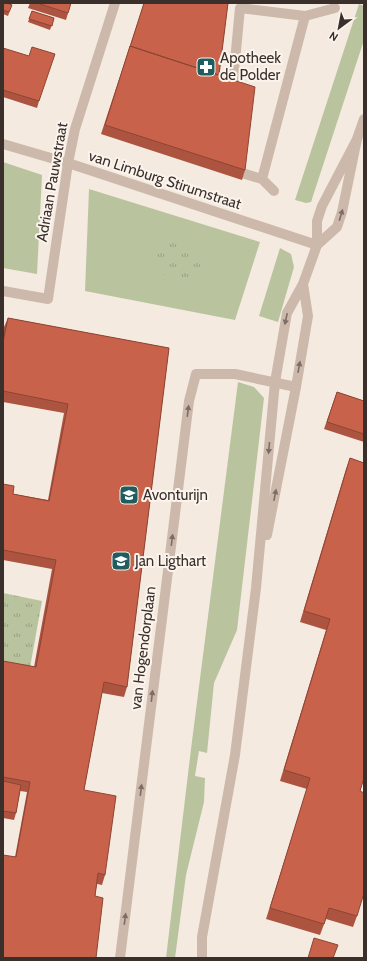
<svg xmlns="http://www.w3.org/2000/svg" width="367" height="961" font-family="Cabin,sans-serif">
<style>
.green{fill:#b9c49f}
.park{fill:url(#park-tufts)}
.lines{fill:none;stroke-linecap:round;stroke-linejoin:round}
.pedestrian{stroke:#cdb9ab;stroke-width:10}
.minor{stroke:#cdb9ab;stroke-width:10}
.tertiary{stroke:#cdb9ab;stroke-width:10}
.wall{fill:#ad5440}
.building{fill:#c9624a;stroke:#8d4534}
.oneway{fill:#7d6d65}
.labels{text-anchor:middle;stroke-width:4;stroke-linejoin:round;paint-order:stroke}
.poi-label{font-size:15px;fill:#3b2f2b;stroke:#fbf4ed;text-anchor:start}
.street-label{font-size:15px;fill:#3b2f2b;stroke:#fbf4ed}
</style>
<defs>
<pattern id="park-tufts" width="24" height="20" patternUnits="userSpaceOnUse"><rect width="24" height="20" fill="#b9c49f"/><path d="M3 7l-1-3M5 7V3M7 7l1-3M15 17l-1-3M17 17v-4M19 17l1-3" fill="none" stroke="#98a082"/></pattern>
</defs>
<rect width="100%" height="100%" fill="#f4eae0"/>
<path class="green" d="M359,4L364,6V40L311,202L306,203L295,200Z
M3,162L42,175L37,274L3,268Z
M89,189L260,242L235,320L85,291Z
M280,248L291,254L294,267L278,322L259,316Z
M238,382L254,387L264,398L237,630L214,683L207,753L199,751L195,776L205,778L204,802L186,875L175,958H166L191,749Z"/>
<path class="park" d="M171,241C186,247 205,254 199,273C195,275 191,279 187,280C168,284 145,265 156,246Z
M3,593L42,601L29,673L3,668Z"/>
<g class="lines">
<path class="pedestrian" d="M232,93L240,8L305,16
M232,170L262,179
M274,191L262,179L305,16L335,8"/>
<path class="minor" d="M3,144L68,163L317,245
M3,291L48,299L68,163L75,129L115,3
M120,958L189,401L196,374H235L296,387"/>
<path class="tertiary" d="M317,245L337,227L342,212L357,139L364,119
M267,535L296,387L308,316L303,284
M202,958V937L235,755L256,588L275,382L287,313L303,284L317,245V221L322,206L357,139"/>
</g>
<path class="wall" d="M3,3L12,5L8,16L3,14Z
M30,3H71L66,20L28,8Z
M144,3H228L219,75L245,170L242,180L101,134Z
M32,11L54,18L50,30L28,22Z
M3,48L39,101L37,108L3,97Z
M8,318L169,348L127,687L124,697L102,693L84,790L105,875L102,885L97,884L95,896L96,958L15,857L27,792L20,791L16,813L14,820L3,818V661L34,667L52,569L3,560V484L13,494L48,500L64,413L3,402V333L4,327Z
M337,392L364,401V442L324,429Z
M350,458L364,463V783H362L360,791L357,916L353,927L326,919L320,935L266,919L307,789L280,781L326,630L300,622L346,469Z"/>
<path class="building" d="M3,3H7L12,5L9,12L3,10Z
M37,3H71L68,13Z
M144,3H228L219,75L130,46V47Z
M32,11L54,18L52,26L29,19Z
M130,46L255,87L245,170L105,125Z
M32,47L55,54L39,101L3,90V48L29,56Z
M8,318L169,348L127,687L104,682L84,790L116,796L105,875L98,873L95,896L103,898L96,958H3V855L16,857L30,782L3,777V661L36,667L56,560L3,550V484L14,486L13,494L49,501L68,404L3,391V342Z
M337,392L364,401V434L327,422Z
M350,458L364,463V778L360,791L364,793V893L357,916L329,908L324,924L270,908L310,778L284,770L330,619L304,611Z
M3,781L21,785L16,813L3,811Z
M314,938L338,945L333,958H308Z"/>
<defs><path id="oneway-solid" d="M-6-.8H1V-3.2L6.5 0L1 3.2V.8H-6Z"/></defs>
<g class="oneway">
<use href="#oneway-solid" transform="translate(341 215) rotate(-73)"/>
<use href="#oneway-solid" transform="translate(286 319) rotate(102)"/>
<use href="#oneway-solid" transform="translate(299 367) rotate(-80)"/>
<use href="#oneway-solid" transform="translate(188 411) rotate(-83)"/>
<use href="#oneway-solid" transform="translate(269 448) rotate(95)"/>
<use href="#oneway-solid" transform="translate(275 495) rotate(-79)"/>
<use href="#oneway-solid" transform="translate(172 540) rotate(-83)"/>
<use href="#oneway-solid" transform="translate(152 696) rotate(-83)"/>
<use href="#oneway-solid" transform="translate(141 790) rotate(-83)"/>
<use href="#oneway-solid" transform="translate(125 919) rotate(-83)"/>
</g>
<defs>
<g id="pharmacy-square" transform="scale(1)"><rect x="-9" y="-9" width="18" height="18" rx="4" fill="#1f5d5e" stroke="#fbf4ed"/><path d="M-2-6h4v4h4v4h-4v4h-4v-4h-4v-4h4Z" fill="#fff"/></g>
<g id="school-square" transform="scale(1)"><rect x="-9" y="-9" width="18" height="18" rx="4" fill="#1f5d5e" stroke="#fbf4ed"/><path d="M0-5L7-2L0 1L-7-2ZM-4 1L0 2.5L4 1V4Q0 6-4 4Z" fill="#fff"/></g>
</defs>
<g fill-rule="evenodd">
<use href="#pharmacy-square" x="206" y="67"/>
<use href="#school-square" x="129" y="495"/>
<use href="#school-square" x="121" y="561"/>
</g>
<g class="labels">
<g class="poi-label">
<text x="220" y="63">Apotheek<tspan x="220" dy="17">de Polder</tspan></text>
<text x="143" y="500">Avonturijn</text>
<text x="135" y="566">Jan Ligthart</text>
</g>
<g class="street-label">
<text transform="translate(165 180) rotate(18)" y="5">van Limburg Stirumstraat</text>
<text transform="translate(52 182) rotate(-80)" y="5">Adriaan Pauwstraat</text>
<text transform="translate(143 648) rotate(-83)" y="5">van Hogendorplaan</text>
</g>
</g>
<rect width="367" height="961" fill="none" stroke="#3b2f2b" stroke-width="8"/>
<g transform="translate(339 28) rotate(212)" stroke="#fbf4ed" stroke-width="3" paint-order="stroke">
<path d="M0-3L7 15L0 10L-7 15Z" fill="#3b2f2b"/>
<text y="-6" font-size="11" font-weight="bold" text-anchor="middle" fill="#3b2f2b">N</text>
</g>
</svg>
